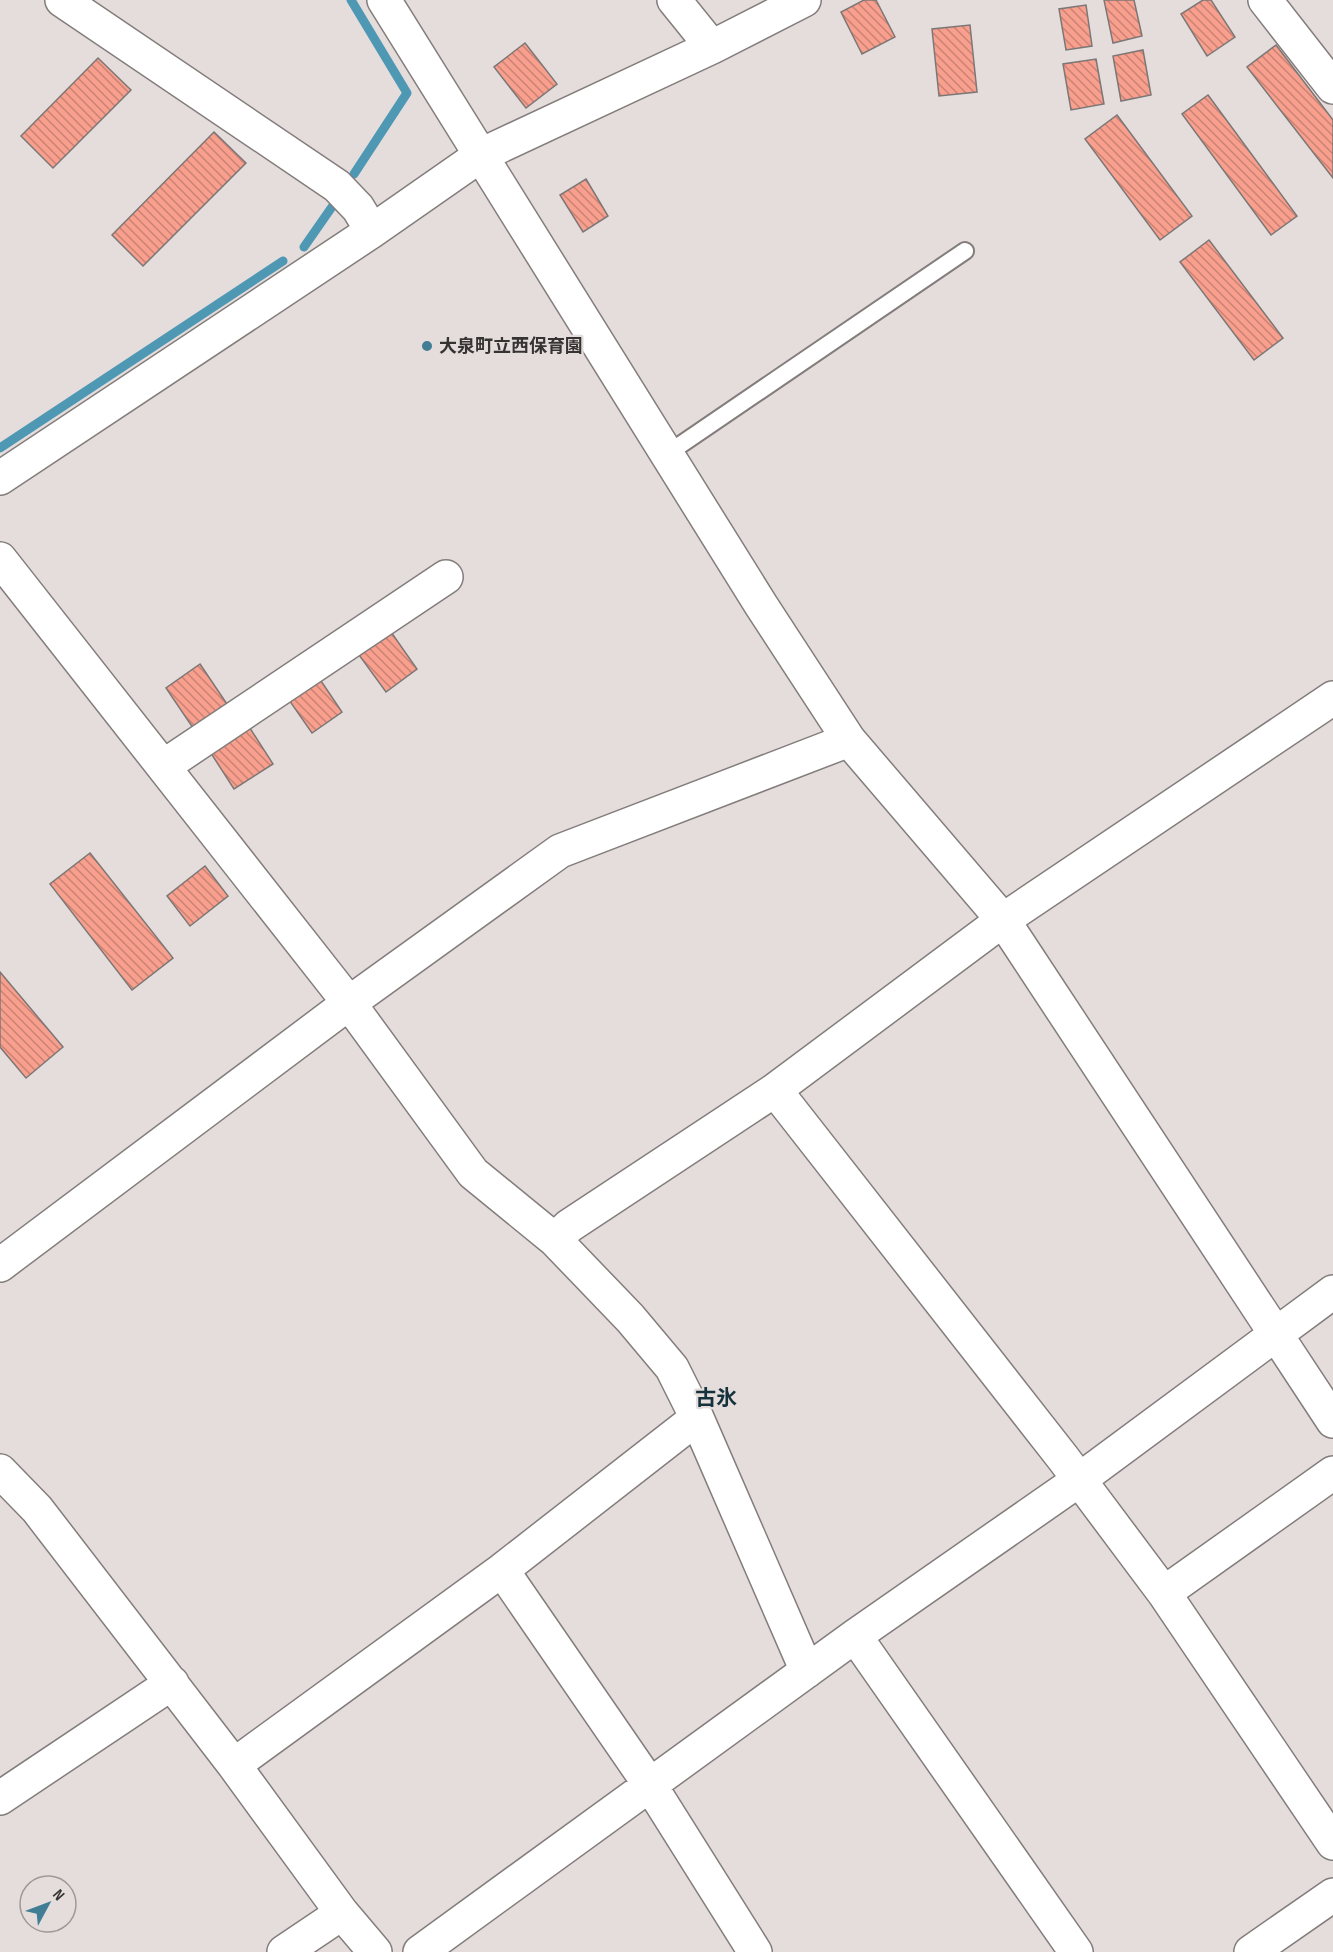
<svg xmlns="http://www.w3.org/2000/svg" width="1333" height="1952" font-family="'Sofia Sans Condensed','Noto Sans JP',sans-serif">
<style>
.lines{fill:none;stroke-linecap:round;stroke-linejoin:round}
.stream{stroke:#4f98b4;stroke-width:9}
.building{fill:url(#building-back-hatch);stroke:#7c7776;stroke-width:1.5}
.service-casing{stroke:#837d7c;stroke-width:20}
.minor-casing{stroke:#837d7c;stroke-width:36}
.service{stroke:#fff;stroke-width:16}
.minor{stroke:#fff;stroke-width:33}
.poi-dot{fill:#417d94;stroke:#e4dddc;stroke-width:2}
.labels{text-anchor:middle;stroke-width:4.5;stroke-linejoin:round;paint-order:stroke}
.poi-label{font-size:18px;font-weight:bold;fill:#363433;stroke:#e4dddc;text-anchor:start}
.quarter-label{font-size:21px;font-weight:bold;fill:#14313c;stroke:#e4dddc}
</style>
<defs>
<pattern id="building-back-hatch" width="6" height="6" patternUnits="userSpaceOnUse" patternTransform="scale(1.5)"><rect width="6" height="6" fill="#f99f8d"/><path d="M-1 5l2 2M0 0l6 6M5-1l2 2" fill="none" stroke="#ca8274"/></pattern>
</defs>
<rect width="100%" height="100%" fill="#e4dddc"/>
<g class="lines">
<path class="stream" d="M351,0L407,93L354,174
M304,247L334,204
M0,448L283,261"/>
</g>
<path class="building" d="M864,0H876L895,37L862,54L841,12Z
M1104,0H1134L1142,36L1113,43Z
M1203,0H1211L1235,37L1207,56L1181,14Z
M1086,5L1092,46L1066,50L1059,9Z
M970,25L977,92L939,96L932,29Z
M525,43L557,84L526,108L494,67Z
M1276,45L1333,120V178L1247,67Z
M1143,50L1151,95L1121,101L1113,56Z
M98,58L131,90L53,168L21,136Z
M1096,59L1104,104L1071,110L1063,64Z
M1208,95L1297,216L1271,235L1182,114Z
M1117,115L1192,216L1160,240L1085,139Z
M214,132L246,163L143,266L112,235Z
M586,179L608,216L583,232L560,195Z
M1209,240L1283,338L1254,360L1180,262Z
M391,632L417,669L386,692L359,655Z
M200,664L227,704L193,728L166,688Z
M319,678L342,712L312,733L289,700Z
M246,722L273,764L234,789L207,747Z
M90,853L173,958L132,990L50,884Z
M205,866L228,896L190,926L167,896Z
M0,972L63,1047L26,1078L0,1047Z"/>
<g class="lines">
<g class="service-casing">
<path id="service" d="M667,454L965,251"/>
</g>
<g class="minor-casing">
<path id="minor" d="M62,0L337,186L358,208L372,231
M384,0L761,605L849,740L1003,920L1333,1421
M674,0L712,47
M1265,0L1333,87
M0,478L372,231L481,155L712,47L804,0
M0,559L349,1003L473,1173L555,1240L630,1318L672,1368L697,1418L807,1671
M164,766L446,577
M775,1090L1063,1458L1164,1593L1333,1843
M555,1240L569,1226L775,1090L1003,920L1333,698
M0,1265L349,1003L560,851L849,740
M0,1471L37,1509L234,1765L342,1913L375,1952
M502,1570L650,1785L755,1952
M1164,1593L1333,1473
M855,1636L1076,1952
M234,1765L502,1570L697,1418
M0,1798L172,1683
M284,1952L342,1913
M420,1952L855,1636L1079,1480L1333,1292
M1251,1952L1333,1895"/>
</g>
<use href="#service" class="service"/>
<use href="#minor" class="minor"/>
</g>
<circle class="poi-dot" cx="427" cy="346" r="6"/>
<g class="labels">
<g class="poi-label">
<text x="439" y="352">大泉町立西保育園</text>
</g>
<g class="quarter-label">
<text x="716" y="1405">古氷</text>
</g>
</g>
<g transform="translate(48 1904) rotate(49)"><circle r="28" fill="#e4dddc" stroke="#9e9998" stroke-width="1.5"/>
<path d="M0-4.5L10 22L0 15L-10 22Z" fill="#417d94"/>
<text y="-9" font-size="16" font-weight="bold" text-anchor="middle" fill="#363433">N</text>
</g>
</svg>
